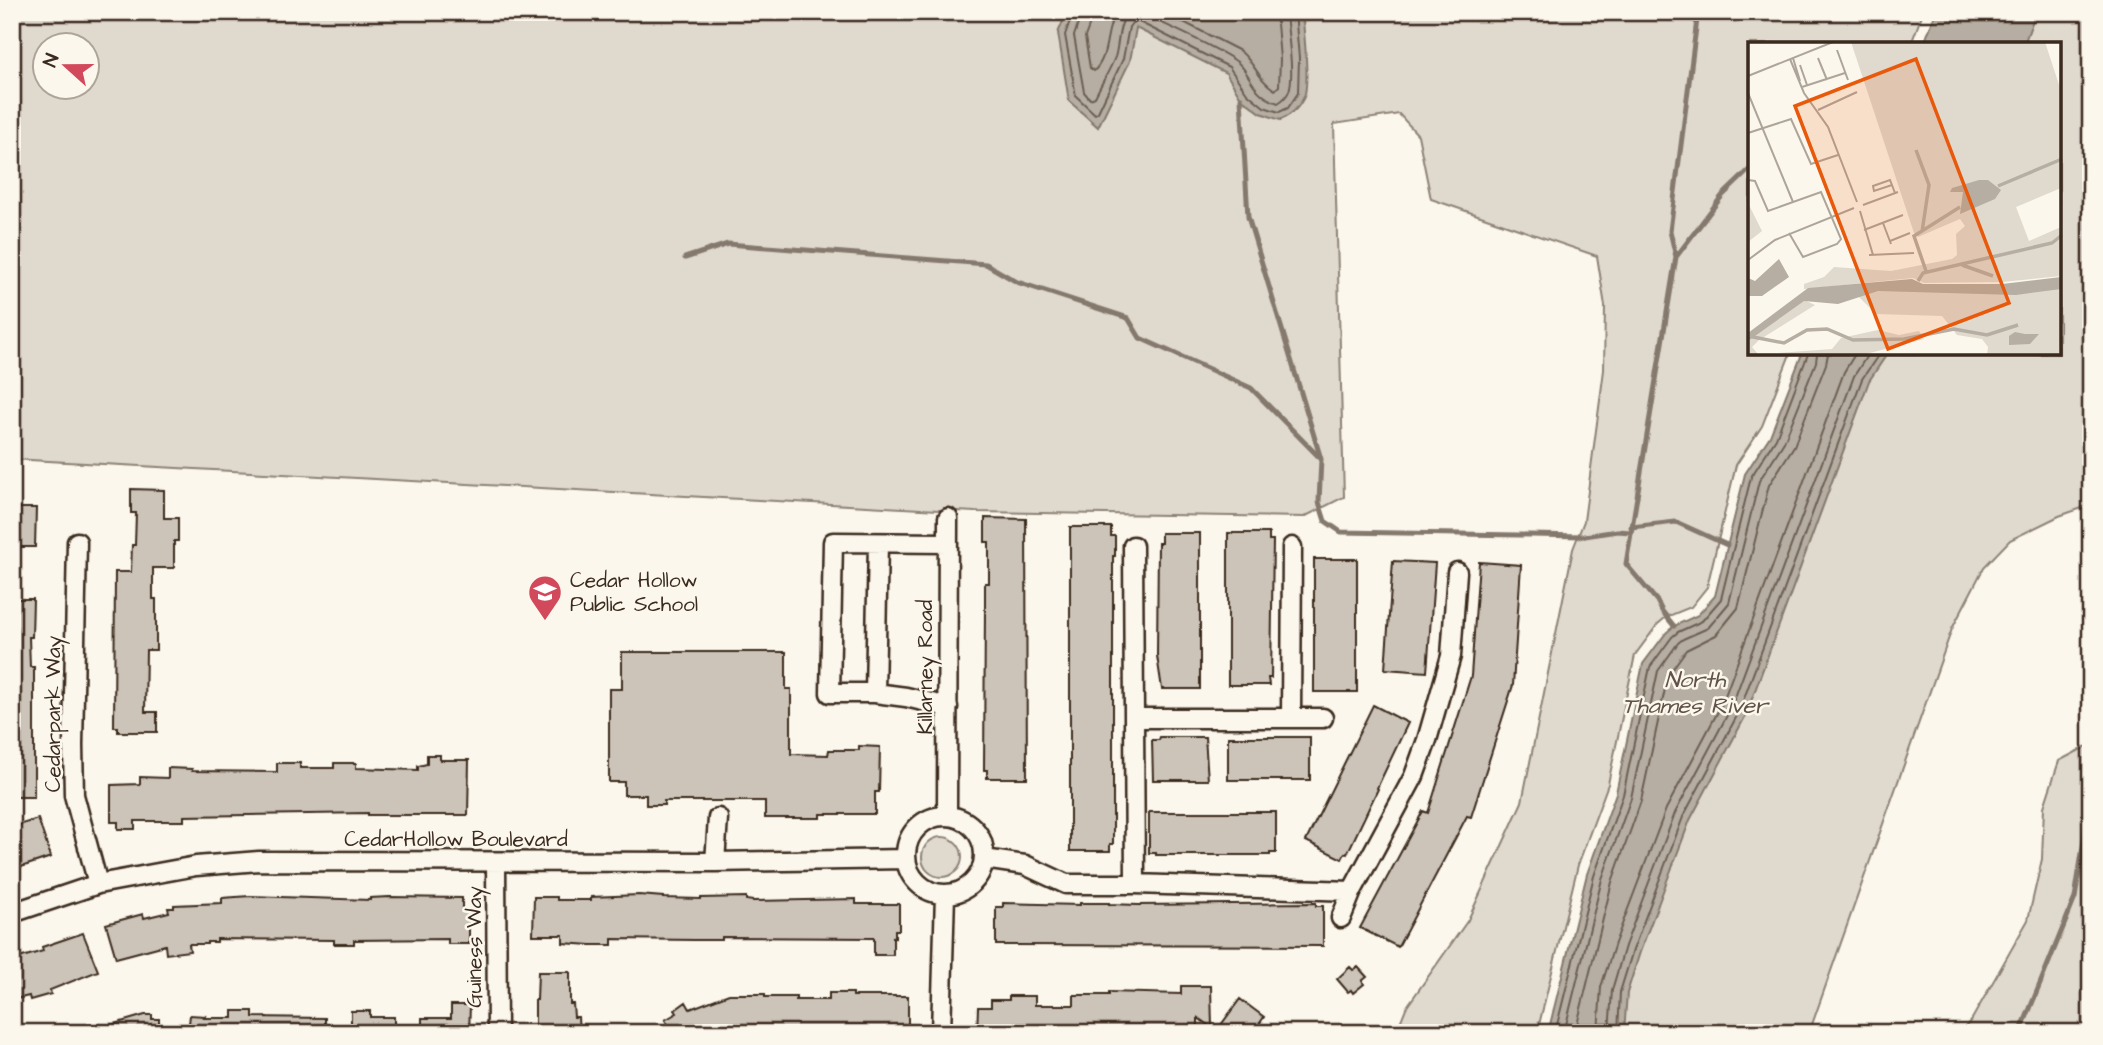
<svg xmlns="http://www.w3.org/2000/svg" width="2103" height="1045" font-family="'Architects Daughter',sans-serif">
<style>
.green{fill:#dfd9ce;stroke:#8d8276;stroke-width:2;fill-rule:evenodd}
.water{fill:#b6aea2;stroke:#85796d;stroke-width:2}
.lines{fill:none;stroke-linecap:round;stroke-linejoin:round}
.shore{stroke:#6c5f53;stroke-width:2}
.stream{stroke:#85796d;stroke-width:5}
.building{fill:#ccc4b9;stroke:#3b2a1e;stroke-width:2}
.minor-casing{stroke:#3b2a1e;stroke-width:23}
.minor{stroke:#fbf7ec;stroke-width:18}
.labels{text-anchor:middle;stroke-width:5;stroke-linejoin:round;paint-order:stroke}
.poi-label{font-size:21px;fill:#3b2a1e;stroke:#fbf7ec;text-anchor:start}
.street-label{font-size:21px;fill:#3b2a1e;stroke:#fbf7ec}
.water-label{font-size:23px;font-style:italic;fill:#605246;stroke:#fbf7ec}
.inset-river{fill:none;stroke:#b6aea2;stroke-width:3.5}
.inset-road{fill:none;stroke:#aea59a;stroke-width:2}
.view{fill:#e8590c;fill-opacity:0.15;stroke:#e8590c;stroke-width:3.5}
.inset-edge{fill:none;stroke:#3b2a1e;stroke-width:3.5}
</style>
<rect width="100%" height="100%" fill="#fbf7ec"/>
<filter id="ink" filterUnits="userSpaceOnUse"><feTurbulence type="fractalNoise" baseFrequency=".0143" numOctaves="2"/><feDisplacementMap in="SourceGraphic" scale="14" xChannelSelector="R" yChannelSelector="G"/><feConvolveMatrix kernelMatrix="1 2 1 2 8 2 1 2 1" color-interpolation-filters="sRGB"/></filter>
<g filter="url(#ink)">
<path class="green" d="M12,12H1923L1911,44H1750V354H1790L1762,426L1736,465L1707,587L1691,607L1666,617L1658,624L1635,655L1608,784L1578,865L1537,1033H1396L1406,1008L1468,920L1522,802L1573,549L1584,521L1604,370L1605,306L1597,256L1431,199L1418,135L1399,114L1334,124L1344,497L1304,517L975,512L12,459ZM46,46H88V88H46Z
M2028,12H2091V509L2082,508L2059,516L2010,540L1984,567L1952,629L1809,1033H1619L1622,986L1877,354H2059V44H2017Z
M2091,744V1033H1960L1972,1019L2028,920L2042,859L2044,807L2059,761Z
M922 857a20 20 0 1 1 40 0a20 20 0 1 1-40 0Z"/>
<path class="water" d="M1067,12H1302C1304,31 1310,82 1304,97C1298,109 1291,115 1280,120L1261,113L1241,98L1226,73L1136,28L1130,61L1098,127L1069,101L1058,33Z
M1936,12H2036L2024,44H1924Z
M1802,354H1887L1869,381L1746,715L1690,820L1640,952L1627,993L1624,1033H1548L1587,874L1616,793L1643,664L1666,633L1674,626L1698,615L1715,596L1745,474L1770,436Z"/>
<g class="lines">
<path class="shore" d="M1073,12L1065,35L1076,96L1095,114L1098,112L1123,59L1129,27L1132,23L1137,21L1229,67L1247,93L1264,107L1279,112L1288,108L1298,93L1299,58L1295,12
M1082,12L1074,36L1084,92L1090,99L1095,97C1101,84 1110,70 1115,57C1121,39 1115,5 1145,15C1174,29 1205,42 1233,59C1252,70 1248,93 1278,103C1283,100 1287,96 1289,91C1295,73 1287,32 1286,12
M1092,12L1091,21L1085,37L1090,68L1094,71C1110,56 1104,30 1116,12
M1164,12L1240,51C1255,63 1258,80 1275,90L1279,86L1280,59L1276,12
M1555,1033L1594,876L1623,795L1650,667L1672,637L1678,632L1702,621L1721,599L1751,477L1776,438L1808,354
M1564,1033L1602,879L1631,798L1658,671L1678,643L1683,639L1708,628L1729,603L1759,481L1784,442L1816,362L1817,354
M1575,1033L1612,882L1641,801L1668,675L1686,650L1716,635L1738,608L1769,485L1794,446L1826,364L1828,354
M1598,1033L1601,987L1615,943L1666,809L1722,704L1844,372L1855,354
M1609,1033L1612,990L1625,946L1675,813L1731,708L1854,376L1868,354
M1618,1033L1620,992L1633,950L1683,817L1739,712L1862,379L1879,354"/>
<path class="stream" d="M1241,98L1248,217L1321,459L1319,502L1325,521L1341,532L1585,536L1617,531L1631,532
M1676,257L1722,196L1750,169
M685,258L728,244L986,264L1017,282L1128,318L1140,338L1251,388L1319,457
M1631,527L1676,522L1727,545
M1674,626L1662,611L1657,601L1626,564L1676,257L1670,231L1698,12
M2020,1033L2075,898L2091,795"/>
</g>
<path class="building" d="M131,489L164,490V518H178V541H174V568H153V599H156V650H146L145,712H157V732H118V727H114L115,572H131L132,545H135L136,513H131Z
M12,508H36L35,547H12Z
M985,518L1026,519L1027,778H987V770H984L985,607V583H989V542H985Z
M1070,527H1111V536H1115V556H1113V844H1110V851H1070Z
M1161,533H1200V689H1162L1157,656L1158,543H1161Z
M1228,533H1269V540H1273L1271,678H1268L1269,685H1228Z
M1314,559H1357V692H1314Z
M1393,561L1435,563L1427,672L1385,669Z
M1479,562L1521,565L1513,685L1471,817L1467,816L1398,947L1360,928L1423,811L1428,813L1471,676Z
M12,599H33L32,637H29L30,667H34V797H12Z
M622,652H786V689H791V754L828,755L829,750H859V746L880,747L879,792H875V814H820V818H765V801H664V805H646V795H624V782H609V689H622Z
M1373,705L1408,723L1377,788L1378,789L1347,854L1345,853L1342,859L1306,841Z
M1160,737H1205L1208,780H1153L1152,740H1159Z
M1228,737H1310V780H1228Z
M427,755H440V760H469L468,815H368V813L184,816V821H135V829H118V822H111V785L140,784V777L168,778V768L192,769V771L277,772V763H300V768H334V763H356V768L418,770V766L427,764Z
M1149,812H1276V853H1270V855H1156V853H1149Z
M38,819L51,857L12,870V827Z
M639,895L663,897V898L701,899V898L746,897V900L753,901L856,899V904H899V930H895V938L893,937V955H874V938L722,937V940H695L612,939V945H591L563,943V935H533L534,897H557V900H591V897Z
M250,896L370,900V898L389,897L462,898V911H469V944H448V939L354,940V944H334V940L217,939V942H207V944H189L190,951L166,954L165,945L116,958L106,924L143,914L144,918L169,912L168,908H174V905L222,903V898Z
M1003,903L1080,905V903H1109V904L1138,905L1316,903V906H1323V946L996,945V907H1003Z
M83,933L98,971L50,990L51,994L30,1000L29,996L12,1000V960L43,951L42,947Z
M1350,967L1353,970L1358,967L1367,977L1362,981L1364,984L1353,993L1351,990L1348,992L1337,979Z
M538,972H570V1004H573L574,1017H578L579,1033H535V1000H537Z
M1181,986H1211L1212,1028L1198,1018V1033H977L978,1007H991V1000H1009V996H1035V1005H1074V995H1109V992L1181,994Z
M829,993H853V996H908V1033H674L665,1020L677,1013L675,1010L686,1002L690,1009L729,994H765V997H796V1000H829Z
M1240,999L1264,1017L1253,1033H1215Z
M451,1005H470L469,1033H422V1018H451Z
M233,1011H253V1017L325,1018V1033H188L190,1015L205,1016L204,1018H233Z
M351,1011H370V1017H394V1033H351Z
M145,1015H152V1019H159V1033H98L97,1029Z"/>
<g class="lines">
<g class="minor-casing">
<path id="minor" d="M77,542L73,745L74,795L98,884
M878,543L875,693H830L833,542L948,543
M1133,546L1135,884
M875,693L906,697L948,707
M1134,718H1323
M1291,718L1292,547
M947,816L948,518
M906 855a39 39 0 1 1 78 0a39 39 0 1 1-78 0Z
M984,859L1025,865L1066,884H1135L1352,891
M496,862L497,1033
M715,862L718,818
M12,913L98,884L196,866L259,861L715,862L906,859
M1341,918L1352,891L1414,776L1427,740L1451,656L1457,572
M941,1033L945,894"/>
</g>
<use href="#minor" class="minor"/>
</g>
</g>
<defs>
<g id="school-pin" transform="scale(1.75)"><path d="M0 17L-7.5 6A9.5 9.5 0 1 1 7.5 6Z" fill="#d1495b" stroke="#fbf7ec"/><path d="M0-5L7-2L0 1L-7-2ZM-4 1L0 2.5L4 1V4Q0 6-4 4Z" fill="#fff"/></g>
</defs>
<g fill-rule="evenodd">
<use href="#school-pin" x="545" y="592"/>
</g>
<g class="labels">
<g class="poi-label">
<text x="570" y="587">Cedar Hollow<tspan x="570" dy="24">Public School</tspan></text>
</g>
<g class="street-label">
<text transform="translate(925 667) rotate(-90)" y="7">Killarney Road</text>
<text transform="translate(53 714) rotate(-90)" y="7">Cedarpark Way</text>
<text x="456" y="846">CedarHollow Boulevard</text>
<text transform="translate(474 947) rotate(-90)" y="7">Guiness Way</text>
</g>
<g class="water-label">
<text x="1695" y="687">North<tspan x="1695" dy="26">Thames River</tspan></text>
</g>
</g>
<g transform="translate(1748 42)">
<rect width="313" height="313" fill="#fbf7ec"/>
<path d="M103,0H297L313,49V146L268,165L281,199L313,185V234L255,240L176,241L165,236L56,247V242L76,235L86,225L143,229L204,217L209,213L208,192L217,184L212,177L170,195L166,191ZM0,161L14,189L0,200ZM313,246V313H239L240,305L234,297L209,293L194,274L128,272L110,254L126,249ZM56,258L67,263L11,298L4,305L10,312L0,313V299ZM130,288L151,293L171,289L176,297L114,313L30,311L84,307L93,296Z" fill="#dfd9ce"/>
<path d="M231,138H240L253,148L247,157L212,172L215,150H202L204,146ZM31,217L41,235L14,254H0V236L7,239ZM313,235V247L268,253L130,249L90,262L56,259L0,299V291L60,246L164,237L175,242H254ZM267,290L277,292H291L282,302L261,303V294Z" fill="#b6aea2"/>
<path class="inset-river" d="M168,108L181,143L174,190M250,144L314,117M214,223L245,234M178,229L166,194L212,165M170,239L175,231L304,201L314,193M0,294L36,301L59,288L79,287L105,298L156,297L206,287L239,293L270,283"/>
<path class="inset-road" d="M89,8L100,38M45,16L52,39M70,16L79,38M42,17L56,51L80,85L109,160M52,23L59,43M0,34L85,0M54,45L97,31M0,51L45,160M70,68L109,50M0,91L43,77L63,122L90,113M0,138L7,139L20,169L73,150L93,197L89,202L55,215L41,191M144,143L126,149L125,144L142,138L147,151M115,163L150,150M112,169L125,213M135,181L143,202M116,188L155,173M142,199L162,191M121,213L166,211M0,218L27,198L106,166"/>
<path class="view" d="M168,17L261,261L140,307L47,64Z"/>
<rect width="313" height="313" class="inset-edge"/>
</g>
<rect width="2103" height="1045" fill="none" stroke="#fbf7ec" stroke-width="42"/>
<rect x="21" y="21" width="2061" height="1003" fill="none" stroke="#3b2a1e" stroke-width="2.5" filter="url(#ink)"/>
<g transform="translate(66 66) rotate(291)"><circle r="33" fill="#fbf7ec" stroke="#aea59a" stroke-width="2"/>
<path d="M0-5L12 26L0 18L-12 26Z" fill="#d1495b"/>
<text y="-10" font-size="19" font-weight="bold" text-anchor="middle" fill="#3b2a1e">N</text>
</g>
</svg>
